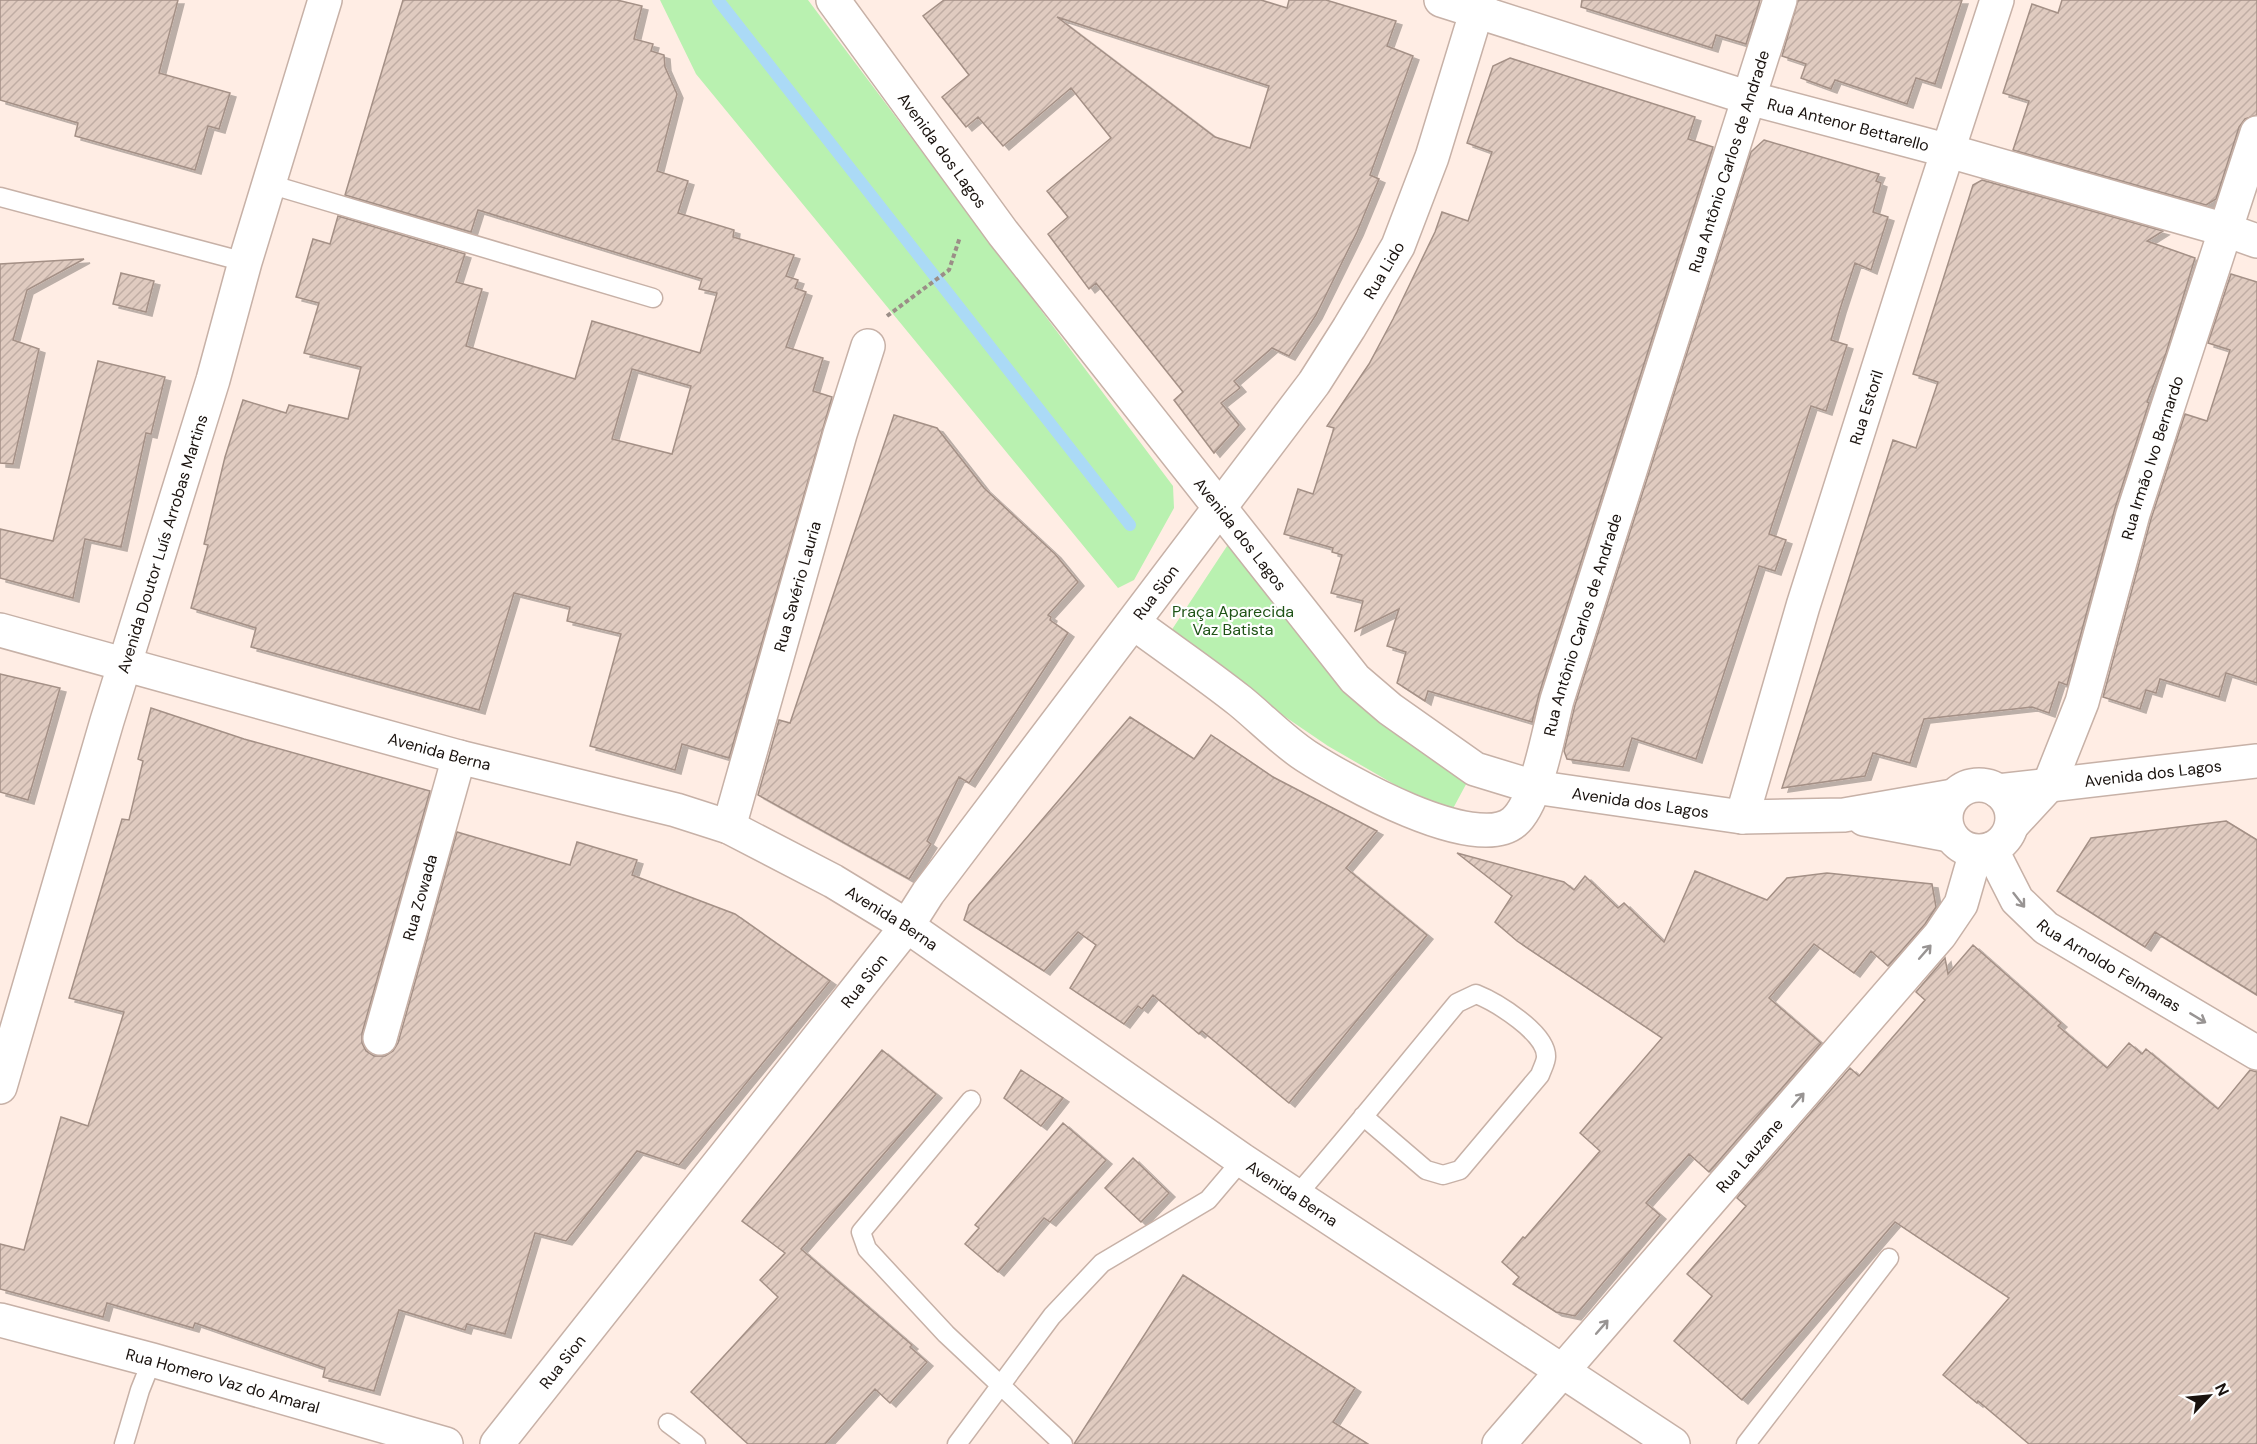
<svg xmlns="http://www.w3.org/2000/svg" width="2257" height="1444" font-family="'DM Sans',sans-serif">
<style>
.green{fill:#b9f1b0}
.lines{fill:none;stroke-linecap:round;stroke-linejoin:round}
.stream{stroke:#abdaf6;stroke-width:12}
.building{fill:url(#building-hatch);stroke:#a49086;stroke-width:1.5;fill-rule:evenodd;filter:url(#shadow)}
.service-casing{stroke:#c7b1a7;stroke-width:21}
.minor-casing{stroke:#c7b1a7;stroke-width:36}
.tertiary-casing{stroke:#c7b1a7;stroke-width:36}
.path{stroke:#9b8e87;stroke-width:4;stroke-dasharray:4.5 3;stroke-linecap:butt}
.service{stroke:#fff;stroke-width:18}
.minor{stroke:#fff;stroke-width:33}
.tertiary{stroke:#fff;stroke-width:33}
.oneway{stroke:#989493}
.labels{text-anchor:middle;stroke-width:4.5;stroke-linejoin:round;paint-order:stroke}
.street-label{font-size:16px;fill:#19120e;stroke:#fefefe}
.park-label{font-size:16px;fill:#1e5316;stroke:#fefefe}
</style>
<defs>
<pattern id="building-hatch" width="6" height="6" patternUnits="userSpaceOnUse" patternTransform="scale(1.5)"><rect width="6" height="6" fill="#e0cbc0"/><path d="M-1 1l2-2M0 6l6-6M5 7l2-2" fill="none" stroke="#c0ada4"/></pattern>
<filter id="shadow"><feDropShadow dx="6" dy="4" stdDeviation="0" flood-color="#0004"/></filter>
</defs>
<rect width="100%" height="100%" fill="#ffede4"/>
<path class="green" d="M660,0H808L1173,486L1174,508L1134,580L1118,588L696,74Z
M1229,543L1471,775L1449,816L1328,746L1278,712L1171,631Z"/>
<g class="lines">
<path class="stream" d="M718,0L1130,525"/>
</g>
<path class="building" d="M0,0H178L159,73L230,93L219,129L208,126L195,170L75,136L78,123L0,100Z
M403,0H617L642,6L634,39L653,44L651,51L664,55L665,67L677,94L657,171L688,181L678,213L734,230L733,237L794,255L786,276L798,280L795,288L806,292L786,347L823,358L813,391L832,397L729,758L682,744L675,770L590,746L621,634L567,621L570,607L514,593L479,710L251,647L256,628L191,608L208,545L204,544L225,457L243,400L286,413L289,405L348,419L361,367L304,353L319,303L296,297L313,239L330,244L338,216L465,254L456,282L482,289L466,346L575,379L592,321L700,353L717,293L699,289L702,279L478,210L471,232L345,195ZM632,369L691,386L672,454L612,439Z
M944,0H1261L1287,8L1289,0H1326L1396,21L1387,46L1413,56L1370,175L1379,179L1357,232L1316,315L1289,356L1272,348L1234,381L1240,388L1221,403L1239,425L1214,453L1174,400L1183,392L1096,283L1089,289L1048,234L1068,217L1047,191L1111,138L1071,88L1003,146L978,117L966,127L942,97L969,75L923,16ZM1057,17L1269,86L1250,148L1215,137Z
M1582,0H1760L1746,44L1716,35L1712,48L1581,7Z
M1798,0H1962L1935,84L1916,78L1907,104L1835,80L1831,89L1801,78L1806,64L1782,56Z
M2062,0H2257V115L2245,119L2239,127L2216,199L2206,205L2013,150L2029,101L2003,93L2032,4L2058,13Z
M1510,58L1695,117L1688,139L1713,147L1539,694L1532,722L1428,691L1425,701L1397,683L1406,652L1387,646L1399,609L1355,631L1363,601L1331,593L1342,555L1332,552L1333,548L1284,534L1298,489L1313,494L1334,428L1327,426L1369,364L1393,319L1435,232L1442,212L1468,221L1492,152L1467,143L1493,66Z
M1764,140L1879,174L1876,181L1881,183L1873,212L1888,217L1871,270L1855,263L1840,309L1831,340L1847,345L1838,373L1826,411L1811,406L1769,534L1786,540L1775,571L1759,566L1696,759L1632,738L1623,767L1567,759L1564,751L1575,705L1751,152Z
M1982,180L2163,231L2147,241L2195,258L2166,353L2147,402L2149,403L2115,508L2067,685L2059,682L2049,713L2032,707L1924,719L1910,763L1873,753L1865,776L1782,788L1893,440L1916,448L1938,382L1913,374L1973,185Z
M84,259L27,290L13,340L39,349L13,464L0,463V264Z
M121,273L154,281L146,312L113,304Z
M2231,274L2257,282V683L2226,673L2219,697L2160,679L2156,693L2146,690L2140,709L2103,697L2151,519L2185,414L2207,421L2230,350L2208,343Z
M98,361L165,377L151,434L146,433L121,547L85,539L73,598L0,578V529L53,541Z
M894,415L937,428L984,488L1055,554L1078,582L1048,615L1051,617L1050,620L1068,633L969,783L959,777L927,841L931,844L909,879L758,795L779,720L790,723Z
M0,674L60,688L28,800L0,792Z
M151,708L244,739L430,791L362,1033V1043L366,1051L374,1056H385L393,1051L398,1043L457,832L570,865L577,842L637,860L632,875L735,914L830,981L679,1165L637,1151L566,1241L535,1233L505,1334L467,1324L465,1330L399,1310L374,1391L323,1377L325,1368L195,1323L193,1328L107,1303L103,1317L0,1289V1244L24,1250L61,1117L88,1126L124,1012L69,998L122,819L129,820L143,761L138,759Z
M1130,717L1194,759L1211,735L1273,777L1377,831L1346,868L1427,935L1289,1103L1202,1031L1199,1034L1153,995L1142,1009L1138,1006L1124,1024L1070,988L1096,945L1078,932L1044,971L964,920L969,905Z
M2226,821L2257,840V995L2155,932L2145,947L2057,891L2091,838Z
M1457,853L1564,882L1574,890L1585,876L1618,908L1624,903L1664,942L1695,871L1767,900L1787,878L1827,873L1932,884L1936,907L1925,924L1888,966L1871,951L1854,973L1814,944L1769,998L1821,1043L1709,1172L1689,1154L1646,1203L1660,1215L1575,1316L1556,1312L1513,1284L1519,1277L1502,1262L1523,1237L1525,1238L1600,1151L1580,1133L1662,1038L1517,941L1495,922L1512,896Z
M1973,945L2061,1023L2058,1026L2107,1068L2129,1043L2142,1054L2146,1049L2218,1109L2250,1070L2257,1072V1444H2029L1978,1401L1977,1403L1943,1375L2009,1298L1895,1222L1742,1400L1674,1341L1712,1296L1687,1274L1746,1206L1737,1198L1850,1068L1859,1076L1925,1000L1916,992L1945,958L1948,974Z
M882,1050L936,1094L801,1249L912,1345L910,1347L927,1362L890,1403L875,1389L825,1444H748L691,1392L778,1297L760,1280L785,1253L742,1221Z
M1021,1070L1063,1098L1041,1126L1004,1098Z
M1063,1123L1106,1160L1050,1222L1044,1218L998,1272L965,1244L979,1228L975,1225Z
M1133,1158L1169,1193L1141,1222L1105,1188Z
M1183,1275L1355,1388L1333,1422L1368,1444H1074Z"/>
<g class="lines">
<g class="service-casing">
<path id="service" d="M269,184L653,298
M0,197L245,262
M971,1100L861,1232L867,1249L946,1334L1063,1444
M1296,1196C1351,1133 1404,1067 1457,1003L1476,994C1496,1002 1547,1033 1546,1057C1546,1062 1542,1069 1540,1075L1460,1170L1443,1175L1426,1170L1363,1116
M668,1423L696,1444
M124,1444L140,1390L152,1360
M957,1444L1052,1316L1102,1263L1208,1200L1242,1160
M1746,1444L1889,1258"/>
</g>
<g class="minor-casing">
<g id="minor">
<path id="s1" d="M833,0L1003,233L1355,679L1390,709L1475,769L1534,787L1742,817L1844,815L1953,796"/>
<path id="s2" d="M1441,0L1749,98L1949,151L2226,230L2257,241"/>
<path id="s3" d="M1134,623C1169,649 1206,674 1240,701C1262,719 1283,741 1306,756C1343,780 1475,855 1514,822C1537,803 1549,730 1557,700L1780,0"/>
<path id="s4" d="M0,630L459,757L676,810L729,827L833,881L907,926L1242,1160L1673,1444"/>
<circle cx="1979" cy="818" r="33"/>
<path id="s5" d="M1998,791L2257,761"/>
<path id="s6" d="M1742,817L1803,606L1923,227L1997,0"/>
<path d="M1864,819L1949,835"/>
<path id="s7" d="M2012,825L2049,785L2082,702L2133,514L2257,133"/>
<path id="s8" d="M729,827L840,434L868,346"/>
<path id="s9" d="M1991,849L2017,900L2046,928L2257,1053"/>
<path id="s10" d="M380,1038L459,757"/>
<path id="s11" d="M0,1320L152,1360L446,1444"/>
<path id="s12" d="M497,1444L907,926L928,893L1314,383L1349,328L1398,246L1432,157L1480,0"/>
<path id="s13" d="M1499,1444L1940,935L1961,904L1976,852"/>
</g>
</g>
<g class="tertiary-casing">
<g id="tertiary">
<path id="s14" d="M0,1087L107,721L213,380L245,262L325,0"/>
</g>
</g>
<path class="path" d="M887,316L949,270L960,237"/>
<use href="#service" class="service"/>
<use href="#minor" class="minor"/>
<use href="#tertiary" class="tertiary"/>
</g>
<defs><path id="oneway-shaft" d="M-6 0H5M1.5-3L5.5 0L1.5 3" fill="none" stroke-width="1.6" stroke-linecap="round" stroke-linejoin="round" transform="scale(1.5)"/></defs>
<g class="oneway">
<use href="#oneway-shaft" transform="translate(2019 900) rotate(52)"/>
<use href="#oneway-shaft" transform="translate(1925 952) rotate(-49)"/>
<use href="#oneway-shaft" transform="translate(2198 1018) rotate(31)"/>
<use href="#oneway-shaft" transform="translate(1798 1100) rotate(-49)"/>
<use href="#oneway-shaft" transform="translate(1602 1327) rotate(-49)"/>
</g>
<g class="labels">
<g class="street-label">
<text dy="6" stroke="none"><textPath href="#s2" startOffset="426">Rua Antenor Bettarello</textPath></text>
<text dy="6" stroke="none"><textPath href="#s1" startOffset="186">Avenida dos Lagos</textPath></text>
<text dy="6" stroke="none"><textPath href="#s3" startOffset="1140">Rua Antônio Carlos de Andrade</textPath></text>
<text dy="6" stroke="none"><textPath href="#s12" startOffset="1472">Rua Lido</textPath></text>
<text dy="6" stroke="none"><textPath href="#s6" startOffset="428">Rua Estoril</textPath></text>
<text dy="6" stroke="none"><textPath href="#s7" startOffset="398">Rua Irmão Ivo Bernardo</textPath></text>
<text dy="6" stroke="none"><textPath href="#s1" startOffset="672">Avenida dos Lagos</textPath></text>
<text dy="6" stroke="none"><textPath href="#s14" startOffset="567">Avenida Doutor Luís Arrobas Martins</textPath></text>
<text dy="6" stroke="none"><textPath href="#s8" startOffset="250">Rua Savério Lauria</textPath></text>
<text dy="6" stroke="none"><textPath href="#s12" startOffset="1077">Rua Sion</textPath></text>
<text dy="6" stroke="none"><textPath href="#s3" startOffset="654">Rua Antônio Carlos de Andrade</textPath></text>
<text dy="6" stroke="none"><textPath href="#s4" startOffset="456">Avenida Berna</textPath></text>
<text dy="6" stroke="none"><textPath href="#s5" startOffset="156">Avenida dos Lagos</textPath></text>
<text dy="6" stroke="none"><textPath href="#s1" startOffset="1176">Avenida dos Lagos</textPath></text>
<text dy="6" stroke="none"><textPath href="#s10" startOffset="146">Rua Zowada</textPath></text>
<text dy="6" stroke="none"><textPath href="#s4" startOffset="942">Avenida Berna</textPath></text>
<text dy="6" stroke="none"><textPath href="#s9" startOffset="171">Rua Arnoldo Felmanas</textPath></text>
<text dy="6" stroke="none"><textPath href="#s12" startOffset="591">Rua Sion</textPath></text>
<text dy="6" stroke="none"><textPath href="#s13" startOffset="382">Rua Lauzane</textPath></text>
<text dy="6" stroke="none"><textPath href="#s4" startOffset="1428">Avenida Berna</textPath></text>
<text dy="6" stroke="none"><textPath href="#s12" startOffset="105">Rua Sion</textPath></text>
<text dy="6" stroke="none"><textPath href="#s11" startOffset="231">Rua Homero Vaz do Amaral</textPath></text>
</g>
<g class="park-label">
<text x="1233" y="617">Praça Aparecida<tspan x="1233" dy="18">Vaz Batista</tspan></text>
</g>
</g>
<g transform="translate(2209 1396) rotate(64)" stroke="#fefefe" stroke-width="4.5" paint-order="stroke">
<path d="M0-4.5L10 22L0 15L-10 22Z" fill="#19120e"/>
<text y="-9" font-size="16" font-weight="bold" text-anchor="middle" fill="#19120e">N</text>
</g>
</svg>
